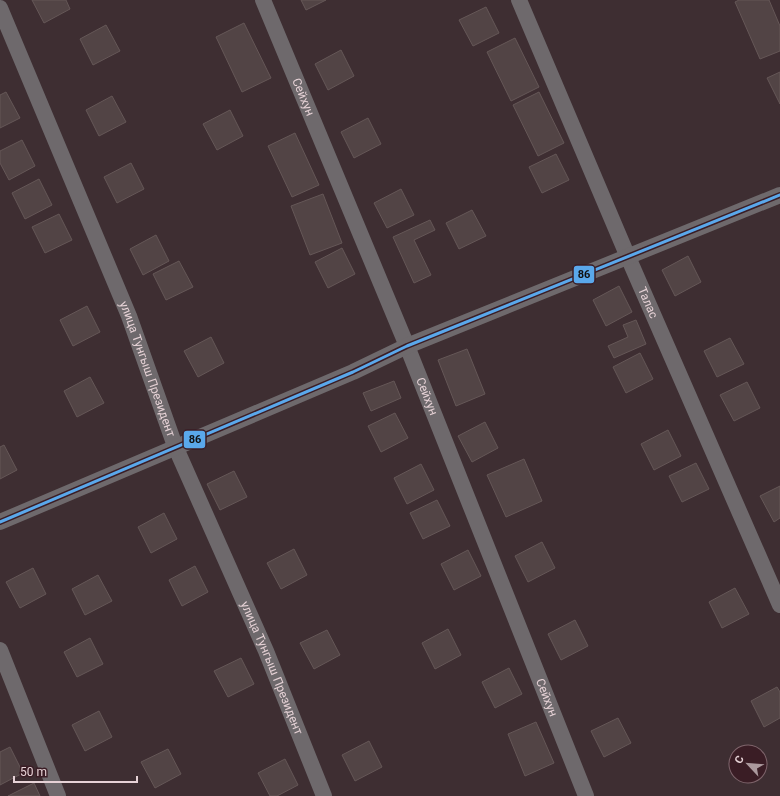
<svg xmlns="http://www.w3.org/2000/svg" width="780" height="796" font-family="Roboto,sans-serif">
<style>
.building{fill:#524445;stroke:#655757}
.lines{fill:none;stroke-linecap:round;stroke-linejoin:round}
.street{stroke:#6e696c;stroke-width:16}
.bus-1-casing{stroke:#3a1d25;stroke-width:6}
.bus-1{stroke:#5aa8eb;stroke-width:3}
.labels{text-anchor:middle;stroke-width:4;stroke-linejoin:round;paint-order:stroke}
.street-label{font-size:12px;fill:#e6d2d6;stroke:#3a1d25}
.line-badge{stroke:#3a1d25;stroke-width:1.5}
.pale-badge-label{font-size:11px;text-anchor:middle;font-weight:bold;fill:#111}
</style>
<rect width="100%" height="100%" fill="#3e2e32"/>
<path class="building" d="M32,0H66L70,9L44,23Z
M301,0H326L306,10Z
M739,0H769L780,26V51L760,59L735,2Z
M486,7L499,33L473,46L459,20Z
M244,23L271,78L242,92L216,37Z
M106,25L120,51L93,65L80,39Z
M515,38L539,87L511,101L487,52Z
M341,50L354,76L328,90L315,64Z
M780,72V104L767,78Z
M6,92L20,118L0,128V95Z
M539,92L564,143L538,156L513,105Z
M112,96L126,122L99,136L86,110Z
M230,110L243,136L217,150L203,124Z
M368,118L381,144L354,158L341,132Z
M295,133L319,185L292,197L268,146Z
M22,140L35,166L9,180L0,163V151Z
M556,154L569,180L542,193L529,167Z
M131,163L144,189L117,203L104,177Z
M39,179L52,205L25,219L12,193Z
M401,189L414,215L387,228L374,203Z
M323,194L342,243L310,255L291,206Z
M472,210L486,236L459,249L446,223Z
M59,214L72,240L45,253L32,227Z
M430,220L435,230L414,240L431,275L414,283L393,237Z
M156,235L169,261L143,275L130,249Z
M342,248L355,274L328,288L315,262Z
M688,256L701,282L675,296L662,270Z
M179,261L193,287L166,300L153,274Z
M619,286L632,312L606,326L593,300Z
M87,306L100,332L73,346L60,320Z
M636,320L646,344L614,358L608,346L628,337L623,325Z
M211,337L224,363L198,377L184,351Z
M730,338L744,364L717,377L704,351Z
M467,349L485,394L456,406L438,360Z
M640,353L653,379L626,393L613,367Z
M90,377L104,403L77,417L64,391Z
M394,381L401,398L371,411L363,393Z
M747,382L760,408L734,421L720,395Z
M395,413L408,438L381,452L368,426Z
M485,422L498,448L472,462L458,436Z
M668,430L681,456L654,470L641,444Z
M4,445L17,470L0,479V447Z
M524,459L542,501L506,517L487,475Z
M696,463L709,489L682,502L669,476Z
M421,464L434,490L407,504L394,478Z
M234,471L247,497L220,510L207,484Z
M780,486V518L774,522L760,496Z
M437,500L450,526L423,539L410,513Z
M164,513L177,539L151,553L138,527Z
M542,542L555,568L528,582L515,556Z
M294,549L307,575L281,589L267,563Z
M468,550L481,576L454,590L441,564Z
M195,566L208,592L182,606L169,580Z
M33,568L46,594L20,608L6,582Z
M98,575L112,601L85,615L72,589Z
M735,588L749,614L722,628L709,602Z
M575,620L588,646L561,660L548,634Z
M448,629L461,655L435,669L422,643Z
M327,630L340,655L314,669L300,643Z
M90,638L103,664L77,677L64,652Z
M241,658L254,684L228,697L214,671Z
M509,668L522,694L495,708L482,682Z
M777,687L780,692V718L764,727L751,701Z
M99,711L112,737L85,751L72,725Z
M618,718L631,743L604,757L591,731Z
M536,722L554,763L525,776L508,734Z
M369,741L382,767L355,781L342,755Z
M10,747L23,773L0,785V752Z
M168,749L181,774L155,788L141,762Z
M285,759L298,785L277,796H270L258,773Z
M34,783L40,796H8Z"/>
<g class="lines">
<g class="street">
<path id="s1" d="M263,0L407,346L586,796"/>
<path id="s2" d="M519,0L628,257L780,605"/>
<path id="s3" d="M0,8L129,316L175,446L266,651L324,796"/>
<path d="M0,522L353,372L407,346L780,195"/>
<path d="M0,650L58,796"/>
</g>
<g class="bus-1-casing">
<path id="bus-1" d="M0,522L353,372L407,346L780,195"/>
</g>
<use href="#bus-1" class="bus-1"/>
</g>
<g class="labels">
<g class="street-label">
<text dy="4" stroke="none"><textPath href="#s1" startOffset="105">Сейхун</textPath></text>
<text dy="4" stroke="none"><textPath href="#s2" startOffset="329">Талас</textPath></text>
<text dy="4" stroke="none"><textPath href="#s3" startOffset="390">улица Тунгыш Президент</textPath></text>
<text dy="4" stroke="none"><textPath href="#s1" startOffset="429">Сейхун</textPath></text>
<text dy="4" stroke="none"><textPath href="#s3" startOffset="714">улица Тунгыш Президент</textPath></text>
<text dy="4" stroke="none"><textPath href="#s1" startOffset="753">Сейхун</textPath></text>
</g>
</g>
<g class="line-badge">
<rect x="573" y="265" width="22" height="19" rx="4" fill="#5aa8eb"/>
<rect x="183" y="430" width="23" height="19" rx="4" fill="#5aa8eb"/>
</g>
<g class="pale-badge-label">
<text x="584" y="278">86</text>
<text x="195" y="443">86</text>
</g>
<g transform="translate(748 764) rotate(296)"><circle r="19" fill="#3a1d25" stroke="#7f656c"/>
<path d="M0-3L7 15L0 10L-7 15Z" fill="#ab999d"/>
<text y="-6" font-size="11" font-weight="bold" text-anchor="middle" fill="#e6d2d6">С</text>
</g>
<path d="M14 776v6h123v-6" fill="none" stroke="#e6d2d6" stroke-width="2"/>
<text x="20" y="776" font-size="12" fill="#e6d2d6" stroke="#3a1d25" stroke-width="3" paint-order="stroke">50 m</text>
</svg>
